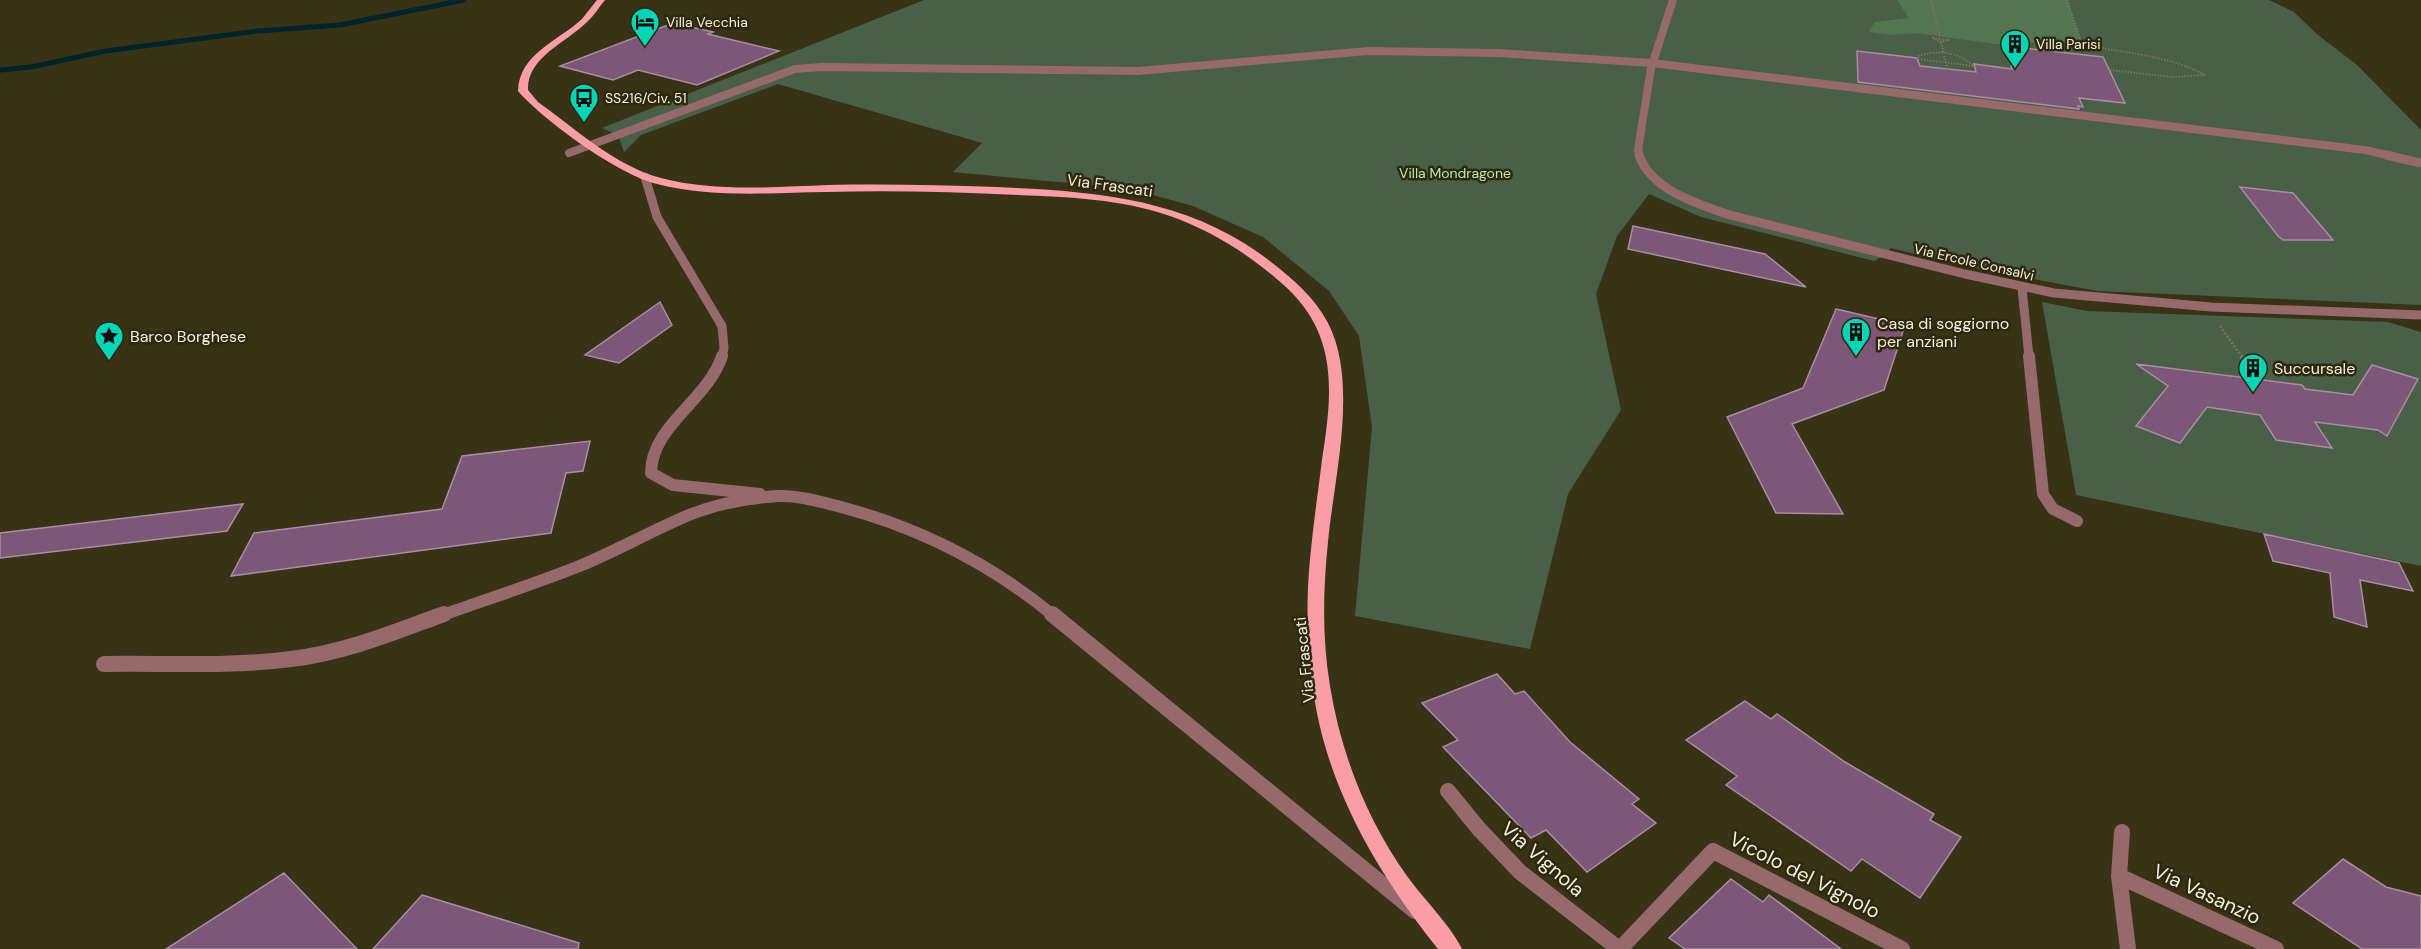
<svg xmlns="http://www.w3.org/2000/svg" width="2421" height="949" font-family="'DM Sans',sans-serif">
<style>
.green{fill:#495f47}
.forest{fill:#547551}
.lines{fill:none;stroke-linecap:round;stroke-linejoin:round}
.stream{stroke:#01242b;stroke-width:5}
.building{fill:#7d5777;stroke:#a78ea3;stroke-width:1.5}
.path-far2{stroke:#7a755e;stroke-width:2;stroke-dasharray:1.5 1.5;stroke-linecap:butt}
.path-far1{stroke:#7a755e;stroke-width:3;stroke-dasharray:2 2;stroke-linecap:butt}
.path{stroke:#7a755e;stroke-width:4;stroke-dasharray:3 3;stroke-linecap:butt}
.service-far2{stroke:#96696b;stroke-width:9}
.service-far1{stroke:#96696b;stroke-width:12}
.service{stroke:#96696b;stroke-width:16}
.minor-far1{stroke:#96696b;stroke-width:8}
.minor{stroke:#96696b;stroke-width:9}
.primary{fill:#f99ea4;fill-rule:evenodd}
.labels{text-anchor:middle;stroke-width:5;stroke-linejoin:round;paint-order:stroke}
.far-poi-label{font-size:14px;fill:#f3efdf;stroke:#2e280d;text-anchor:start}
.far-park-label{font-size:14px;fill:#b3eaae;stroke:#2e280d}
.far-street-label{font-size:14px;fill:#f3efdf;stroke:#2e280d}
.street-label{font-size:16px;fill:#f3efdf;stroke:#2e280d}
.poi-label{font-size:16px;fill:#f3efdf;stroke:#2e280d;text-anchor:start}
.near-street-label{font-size:20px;fill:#f3efdf;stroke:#2e280d}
</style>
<rect width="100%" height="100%" fill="#383217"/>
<path class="green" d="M924,0H2269L2294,12L2318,35L2357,65L2421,130V305L2097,291L1960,265L1891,248L1886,254L1874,261L1701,217L1649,194L1617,236L1596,294L1621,410L1568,494L1530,649L1355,616L1372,427L1359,336L1329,291L1263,237L1193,206L1131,189L953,172L982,143L778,84L641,135L624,152L618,135L602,128Z
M2042,302L2087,311L2388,322L2421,332V566L2076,495Z"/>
<path class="forest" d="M1897,0H2067L2081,41L2077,43L2049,42L1996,44L1916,33L1891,35L1868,32L1875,22L1909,18Z"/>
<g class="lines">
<path class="stream" d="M0,70L31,67L106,51L258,31L340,25L464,0"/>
</g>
<path class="building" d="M673,23L713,32L708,34L779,51L697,85L638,70L613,80L560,66Z
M2013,47L2103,57L2125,103L2079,98L2083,107L2078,106L2079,109L1858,82L1857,51L1917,58L1920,66L1976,72L1974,64L2012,69L2011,66L2017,67Z
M2240,187L2293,193L2333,240H2283L2278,236Z
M1633,226L1765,254L1806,287L1628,249Z
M660,302L672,325L619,363L585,355Z
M1836,309L1905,325L1884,390L1792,424L1843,514L1776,513L1727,417L1803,388Z
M2136,364L2302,385L2305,389L2353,395L2372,365L2418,379L2387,436L2378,430L2315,422L2332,448L2276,440L2260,415L2207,407L2180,443L2136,426L2168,386Z
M590,441L583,471L566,473L551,533L231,576L254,533L442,509L462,456Z
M243,504L227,531L0,558V533Z
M2264,534L2399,563L2413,591L2360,580L2367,627L2334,617L2330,573L2273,561Z
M1497,674L1515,694L1524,691L1570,742L1639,799L1632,804L1656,823L1587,872L1546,830L1531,838L1443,747L1458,740L1422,703Z
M1745,701L1771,719L1777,714L1845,762L1934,814L1930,820L1961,837L1920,898L1862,859L1851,871L1726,785L1737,776L1686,740Z
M2343,859L2386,887L2421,896V949H2362L2293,903Z
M284,873L357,949H166Z
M1731,879L1763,902L1769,895L1841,949H1685L1669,938Z
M422,895L579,943L578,949H373Z"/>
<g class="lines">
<path class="path-far2" d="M1931,0L1940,37
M2067,0L2081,41L2087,45C2127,54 2168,55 2205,75L2174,77L2109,70
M1933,38L1949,40L1941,42Z
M1941,42L1944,54
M1944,56L1948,70
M1918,59V56C1936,50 1960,51 1973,66
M1918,59L1973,66"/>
<path class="path-far1" d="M2220,326L2242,357"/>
<path class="path" d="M2241,356L2258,380"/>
<path class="service-far2" d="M645,177L657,217L722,326L724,348L722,357
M2022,288L2029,357"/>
<path class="service-far1" d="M722,356C708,400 651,426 651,473L673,485L760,494
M2029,356L2043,494L2053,509L2077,521
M440,616C487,599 535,584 582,565C618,550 653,530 689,515C716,504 749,498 778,496C798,495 821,502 841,507C920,528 991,564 1054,616"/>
<path class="service" d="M1052,614L1415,911
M104,664C166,663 230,667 291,659C344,653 395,632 444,614
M1448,791L1479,829L1520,872L1619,949
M2122,832L2119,876L2128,949
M2119,876L2276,949
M1620,949L1713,851L1902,949"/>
<path class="minor-far1" d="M569,153L795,69L822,67L1138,71L1368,51L1499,53L1652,63L2365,150L2392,156
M1640,156L1638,150L1651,68L1673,0"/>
<path class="minor" d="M1639,155C1651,190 1698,204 1730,215L1965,274L2054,293L2211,307L2421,315
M2386,155L2421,163"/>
<path class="primary" d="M597,0H605C599,7 594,16 587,22C566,43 527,57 528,90L538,102C576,129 615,166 661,178C714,192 774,187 828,185C884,184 940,185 996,187C1090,191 1180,197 1259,253C1285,272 1313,294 1328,323C1359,383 1334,477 1328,542C1323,590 1322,638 1330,686C1341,754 1367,820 1407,876C1422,897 1452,927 1462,949H1438C1375,870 1324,783 1312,682C1307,640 1306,600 1310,559C1313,526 1318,493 1322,460C1332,395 1339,337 1287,288C1253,257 1213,231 1170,216C1121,199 1069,197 1018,195C954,192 890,190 826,192C770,193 712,198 657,184C619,175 544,121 518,91C519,54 558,41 582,19C587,13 592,6 597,0Z"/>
</g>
<defs>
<g id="hotel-pin" transform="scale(1.5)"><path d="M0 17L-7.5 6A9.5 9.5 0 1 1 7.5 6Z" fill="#03d5b6" stroke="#2e280d"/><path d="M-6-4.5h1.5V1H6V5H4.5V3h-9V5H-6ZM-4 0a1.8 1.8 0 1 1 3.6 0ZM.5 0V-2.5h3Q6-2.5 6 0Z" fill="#111"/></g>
<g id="building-pin" transform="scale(1.5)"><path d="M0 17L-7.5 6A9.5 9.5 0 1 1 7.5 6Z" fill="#03d5b6" stroke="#2e280d"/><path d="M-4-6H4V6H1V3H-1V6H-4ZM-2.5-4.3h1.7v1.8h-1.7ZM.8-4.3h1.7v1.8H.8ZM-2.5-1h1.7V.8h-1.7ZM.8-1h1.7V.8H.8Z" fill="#111"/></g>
<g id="bus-pin" transform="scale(1.5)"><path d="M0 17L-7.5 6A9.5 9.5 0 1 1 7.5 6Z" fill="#03d5b6" stroke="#2e280d"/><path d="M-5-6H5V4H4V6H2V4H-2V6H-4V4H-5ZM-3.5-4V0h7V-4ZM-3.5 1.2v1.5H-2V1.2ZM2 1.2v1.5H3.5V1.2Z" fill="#111"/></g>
<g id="sight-pin" transform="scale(1.5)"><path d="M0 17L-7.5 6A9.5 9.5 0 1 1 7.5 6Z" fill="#03d5b6" stroke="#2e280d"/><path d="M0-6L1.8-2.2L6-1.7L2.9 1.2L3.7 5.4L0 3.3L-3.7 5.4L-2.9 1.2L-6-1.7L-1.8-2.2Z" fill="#111"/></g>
</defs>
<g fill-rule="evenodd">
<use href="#hotel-pin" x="645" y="22"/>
<use href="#building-pin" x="2015" y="44"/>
<use href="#bus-pin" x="584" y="98"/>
<use href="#building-pin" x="1856" y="332"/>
<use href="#sight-pin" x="109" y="336"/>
<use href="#building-pin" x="2253" y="368"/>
</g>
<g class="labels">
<g class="far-poi-label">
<text x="666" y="27">Villa Vecchia</text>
<text x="2036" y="49">Villa Parisi</text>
<text x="605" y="103">SS216/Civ. 51</text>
</g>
<g class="far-park-label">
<text x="1455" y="178">Villa Mondragone</text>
</g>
<g class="far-street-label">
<text transform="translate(1974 262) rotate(13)" y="5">Via Ercole Consalvi</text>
</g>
<g class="street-label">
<text transform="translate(1110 185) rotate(8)" y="6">Via Frascati</text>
<text transform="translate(1304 660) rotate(-96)" y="6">Via Frascati</text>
</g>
<g class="poi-label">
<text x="1877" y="329">Casa di soggiorno<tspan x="1877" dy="18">per anziani</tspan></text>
<text x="130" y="342">Barco Borghese</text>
<text x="2274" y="374">Succursale</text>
</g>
<g class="near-street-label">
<text transform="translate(1543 859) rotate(41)" y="7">Via Vignola</text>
<text transform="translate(1805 875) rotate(27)" y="7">Vicolo del Vignolo</text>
<text transform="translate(2207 894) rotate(25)" y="7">Via Vasanzio</text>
</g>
</g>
</svg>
